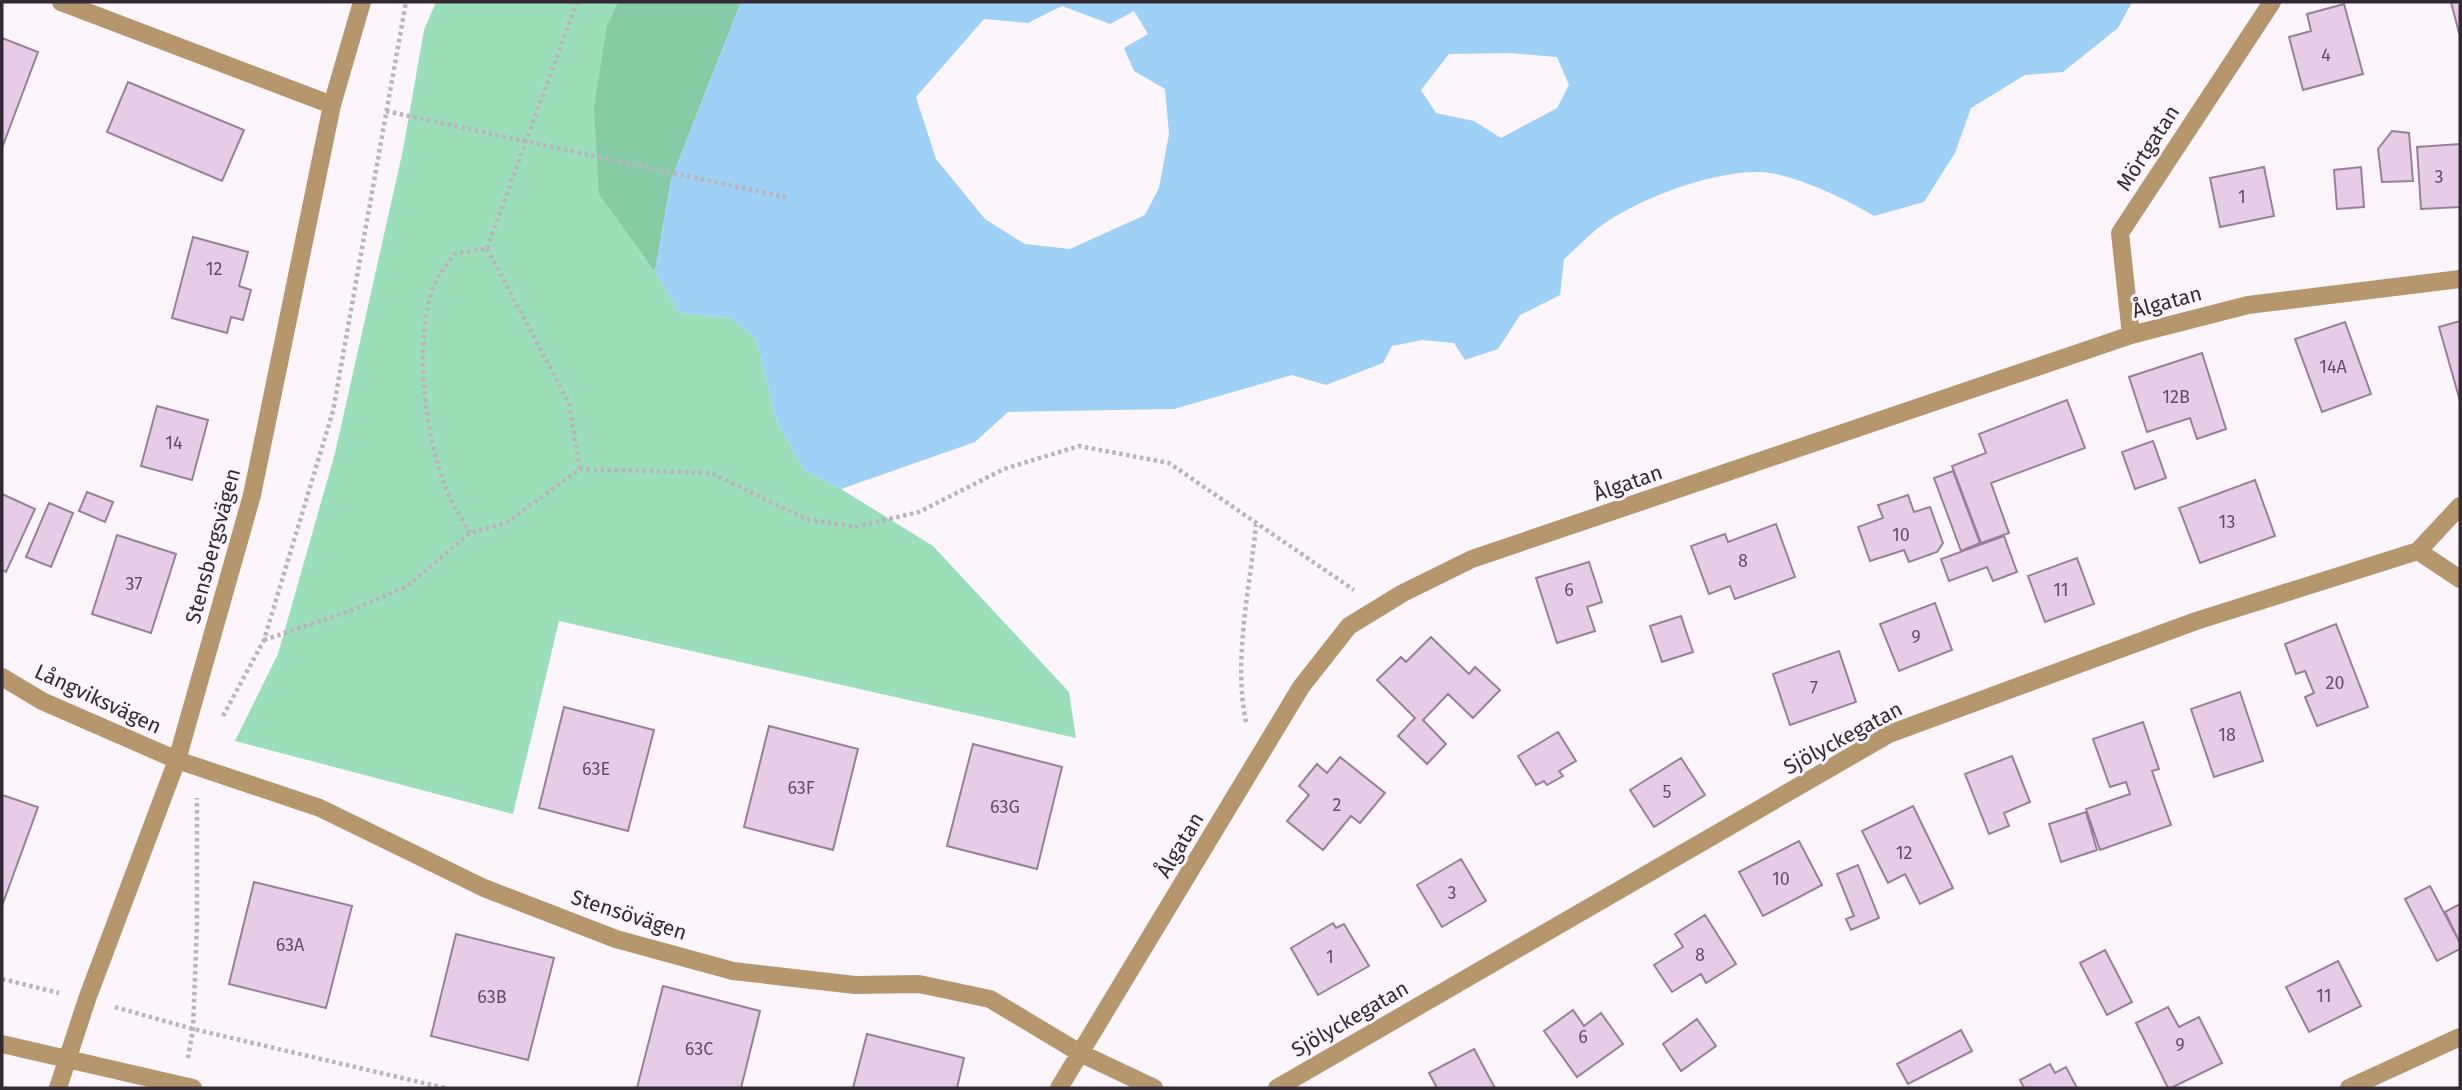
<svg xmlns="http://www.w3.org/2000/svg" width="2462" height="1090" font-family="'Fira Sans',sans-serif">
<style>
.green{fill:#9adfb9}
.forest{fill:#84cca6}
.water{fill:#9ed1f5;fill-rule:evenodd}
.building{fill:#e7cce8;stroke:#998099;stroke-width:2}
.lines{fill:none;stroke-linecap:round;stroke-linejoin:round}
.path{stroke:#bbb4bc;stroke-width:4.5;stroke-dasharray:3.5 3.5;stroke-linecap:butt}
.minor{stroke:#b6976d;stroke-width:18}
.labels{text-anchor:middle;stroke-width:6;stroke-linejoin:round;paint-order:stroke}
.number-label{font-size:18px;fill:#605261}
.street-label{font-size:21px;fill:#332934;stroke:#fcf6fc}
</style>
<rect width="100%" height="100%" fill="#fcf6fc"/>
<path class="green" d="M436,2H618L607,25L599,195L655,272L680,313L731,318L756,339L777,422L805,471L841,489L933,546L1069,692L1076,738L559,621L513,814L235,741L278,654L335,453L403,150L424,30Z"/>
<path class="forest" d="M618,2H741L671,180L655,272L599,195L594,108L607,25Z"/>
<path class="water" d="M741,2H2132L2118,28L2063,72L2025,75L1971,108L1955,153L1924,202L1874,216C1846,199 1792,173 1760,172C1714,171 1646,196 1608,221C1592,231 1578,247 1564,259L1560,295L1520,315L1498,349L1465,360L1454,343L1422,340L1392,346L1383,363L1326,385L1292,375L1174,409L1008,412L975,442L841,489L805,471L777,422L756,339L731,318L680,313L655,272L671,180ZM1062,6L1110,24L1134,11L1148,34L1124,48L1134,71L1165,89L1169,134L1159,188L1145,215L1070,249L1025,244L985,219L936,159L916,97L984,19L1028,23ZM1509,53L1557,57L1569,85L1557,108L1501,138L1474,121L1436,113L1421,90L1449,54Z"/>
<path class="building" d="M2451,2H2460V33H2459Z
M2344,4L2363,74L2303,90L2289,37L2311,31L2307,14Z
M2,38L38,52L2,148Z
M128,82L244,130L222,181L107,132Z
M2392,131L2409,133L2413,181L2382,182L2378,149Z
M2460,144V207L2421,209L2417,147Z
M2264,167L2274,216L2220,227L2210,178Z
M2361,167L2364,207L2337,209L2334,170Z
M193,237L248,252L239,286L251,290L243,320L231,317L227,333L172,318Z
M2460,321V401L2439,327Z
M2345,322L2371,394L2322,412L2295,339Z
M2202,353L2226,429L2197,439L2190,418L2147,432L2129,377Z
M2067,400L2085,448L1991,483L2009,533L1981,543L1952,466L1986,453L1979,434Z
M157,406L208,420L192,480L141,466Z
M2153,441L2166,478L2135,489L2122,452Z
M1953,471L1980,543L1961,551L1934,478Z
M2255,480L2275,536L2200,563L2179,508Z
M87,492L113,502L105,522L79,511Z
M2,494L35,509L6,572L2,570Z
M1908,495L1914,512L1930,507L1943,543L1937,552L1909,562L1904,550L1870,561L1858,527L1883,518L1878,505Z
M49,503L73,513L51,567L26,557Z
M1776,524L1795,577L1735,599L1730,586L1709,594L1691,546L1725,534L1728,542Z
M117,535L176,554L151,633L92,614Z
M2004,536L2017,572L1993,581L1987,567L1949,581L1941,559Z
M2077,558L2094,604L2045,622L2028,576Z
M1589,562L1602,602L1587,607L1595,631L1557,643L1536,578Z
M1935,603L1952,650L1899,671L1880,624Z
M1681,616L1693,652L1662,662L1650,626Z
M2336,624L2368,707L2317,726L2305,697L2314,693L2305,671L2296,674L2285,644Z
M1431,637L1469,674L1475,667L1500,690L1473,718L1448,694L1423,720L1446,744L1427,764L1398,736L1415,718L1377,680L1401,657L1406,662Z
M1839,651L1856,702L1790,725L1773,674Z
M2240,692L2263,761L2214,777L2191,709Z
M564,707L654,730L628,831L539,808Z
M2143,722L2159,769L2152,771L2171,825L2100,850L2086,809L2130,794L2126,782L2110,787L2093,739Z
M769,726L858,749L833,850L744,827Z
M1558,732L1576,761L1559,771L1563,776L1547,785L1544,781L1536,785L1518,756Z
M973,744L1062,767L1037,869L947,846Z
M2012,756L2030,802L2004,813L2009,826L1989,834L1965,774Z
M1340,757L1385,793L1360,823L1351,816L1323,850L1287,821L1309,795L1299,786L1317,764L1327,773Z
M1681,758L1705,795L1654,827L1630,790Z
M2,795L38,807L2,906Z
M1913,806L1953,888L1920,904L1905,874L1888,883L1862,831Z
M2086,812L2097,850L2061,862L2049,824Z
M1799,841L1822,885L1763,916L1739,872Z
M1461,859L1486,901L1442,927L1417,885Z
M1858,865L1879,918L1851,930L1846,919L1854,916L1837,874Z
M254,882L352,906L326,1008L229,984Z
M2430,886L2460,943V949L2437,961L2405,899Z
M2460,904V943L2445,912Z
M1705,915L1736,964L1706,983L1701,974L1672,992L1654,965L1683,947L1675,934Z
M1333,923L1336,928L1344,924L1369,966L1318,995L1291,948Z
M456,934L554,958L528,1060L431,1036Z
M2105,950L2132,1002L2107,1015L2080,963Z
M2338,961L2361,1006L2309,1032L2286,987Z
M663,986L760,1011L741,1088H637Z
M2168,1007L2179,1027L2199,1017L2222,1063L2171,1088H2168L2136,1023Z
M1573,1010L1584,1026L1601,1013L1623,1044L1577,1077L1544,1031Z
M1697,1019L1716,1046L1681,1071L1663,1044Z
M1961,1030L1972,1051L1908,1084L1897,1064Z
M867,1034L964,1058L957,1088H853Z
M1474,1049L1495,1088H1437L1429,1073Z
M2050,1064L2055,1073L2066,1067L2077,1088H2024L2020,1080Z"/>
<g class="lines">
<path class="path" d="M386,111L789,198
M487,248L577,2
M470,533C462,518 451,503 445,486C425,434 413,339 434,286C438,275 448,264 454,254L487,248L569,403L580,469
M264,640L347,612L406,587L470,533L506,523L580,469L711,473L806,519L855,527L919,512L1004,469L1079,446L1169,463L1354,590
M223,716L264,640L333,411L406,2
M1246,722C1233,659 1250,588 1256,525
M2,979L59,993
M115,1007L193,1029L445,1088
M188,1058L193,1029L197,924V798"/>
<path class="minor" d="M61,2L332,105
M2131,335L2120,233L2272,2
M2418,551L2460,579
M2,677L42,701L177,760L320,808L484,888L616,939L733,971L855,985L919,984L990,999L1080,1053L1154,1088
M2,1044L193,1088
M58,1088L87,999L177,760L252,495L332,105L362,2
M1059,1088L1301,687L1349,626L1403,593L1472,559L2131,335L2248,305L2460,279
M1277,1088L1889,734L2196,621L2418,551L2460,506
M2349,1088L2460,1037"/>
</g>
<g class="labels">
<g class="number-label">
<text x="2326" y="61">4</text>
<text x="2439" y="183">3</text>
<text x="2242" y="203">1</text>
<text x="214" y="275">12</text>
<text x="2333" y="373">14A</text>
<text x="2176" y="403">12B</text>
<text x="174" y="449">14</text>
<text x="2227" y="528">13</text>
<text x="1901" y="541">10</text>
<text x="1743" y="567">8</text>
<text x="134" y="590">37</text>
<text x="1569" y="596">6</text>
<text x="2061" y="596">11</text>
<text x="1916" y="643">9</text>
<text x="2335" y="689">20</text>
<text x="1814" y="694">7</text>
<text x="2227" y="741">18</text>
<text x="596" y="775">63E</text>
<text x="801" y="794">63F</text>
<text x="1667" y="798">5</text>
<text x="1337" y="811">2</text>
<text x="1005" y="813">63G</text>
<text x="1904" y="859">12</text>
<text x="1781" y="885">10</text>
<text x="1452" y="899">3</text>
<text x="290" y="951">63A</text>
<text x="1700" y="961">8</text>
<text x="1330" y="963">1</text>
<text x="2324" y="1002">11</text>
<text x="492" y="1003">63B</text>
<text x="1583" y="1043">6</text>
<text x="2180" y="1051">9</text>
<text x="699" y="1055">63C</text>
</g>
<g class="street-label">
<text transform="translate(2148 148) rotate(-57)" y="7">Mörtgatan</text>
<text transform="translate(2167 302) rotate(-15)" y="7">Ålgatan</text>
<text transform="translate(1628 483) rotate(-19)" y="7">Ålgatan</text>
<text transform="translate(213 546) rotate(-75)" y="7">Stensbergsvägen</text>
<text transform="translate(98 699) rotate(25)" y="7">Långviksvägen</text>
<text transform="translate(1843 738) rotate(-28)" y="7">Sjölyckegatan</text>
<text transform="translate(1180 845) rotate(-59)" y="7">Ålgatan</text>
<text transform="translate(629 915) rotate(18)" y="7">Stensövägen</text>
<text transform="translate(1350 1019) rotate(-30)" y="7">Sjölyckegatan</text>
</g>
</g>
<rect width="2462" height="1090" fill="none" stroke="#332934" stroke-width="7"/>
</svg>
